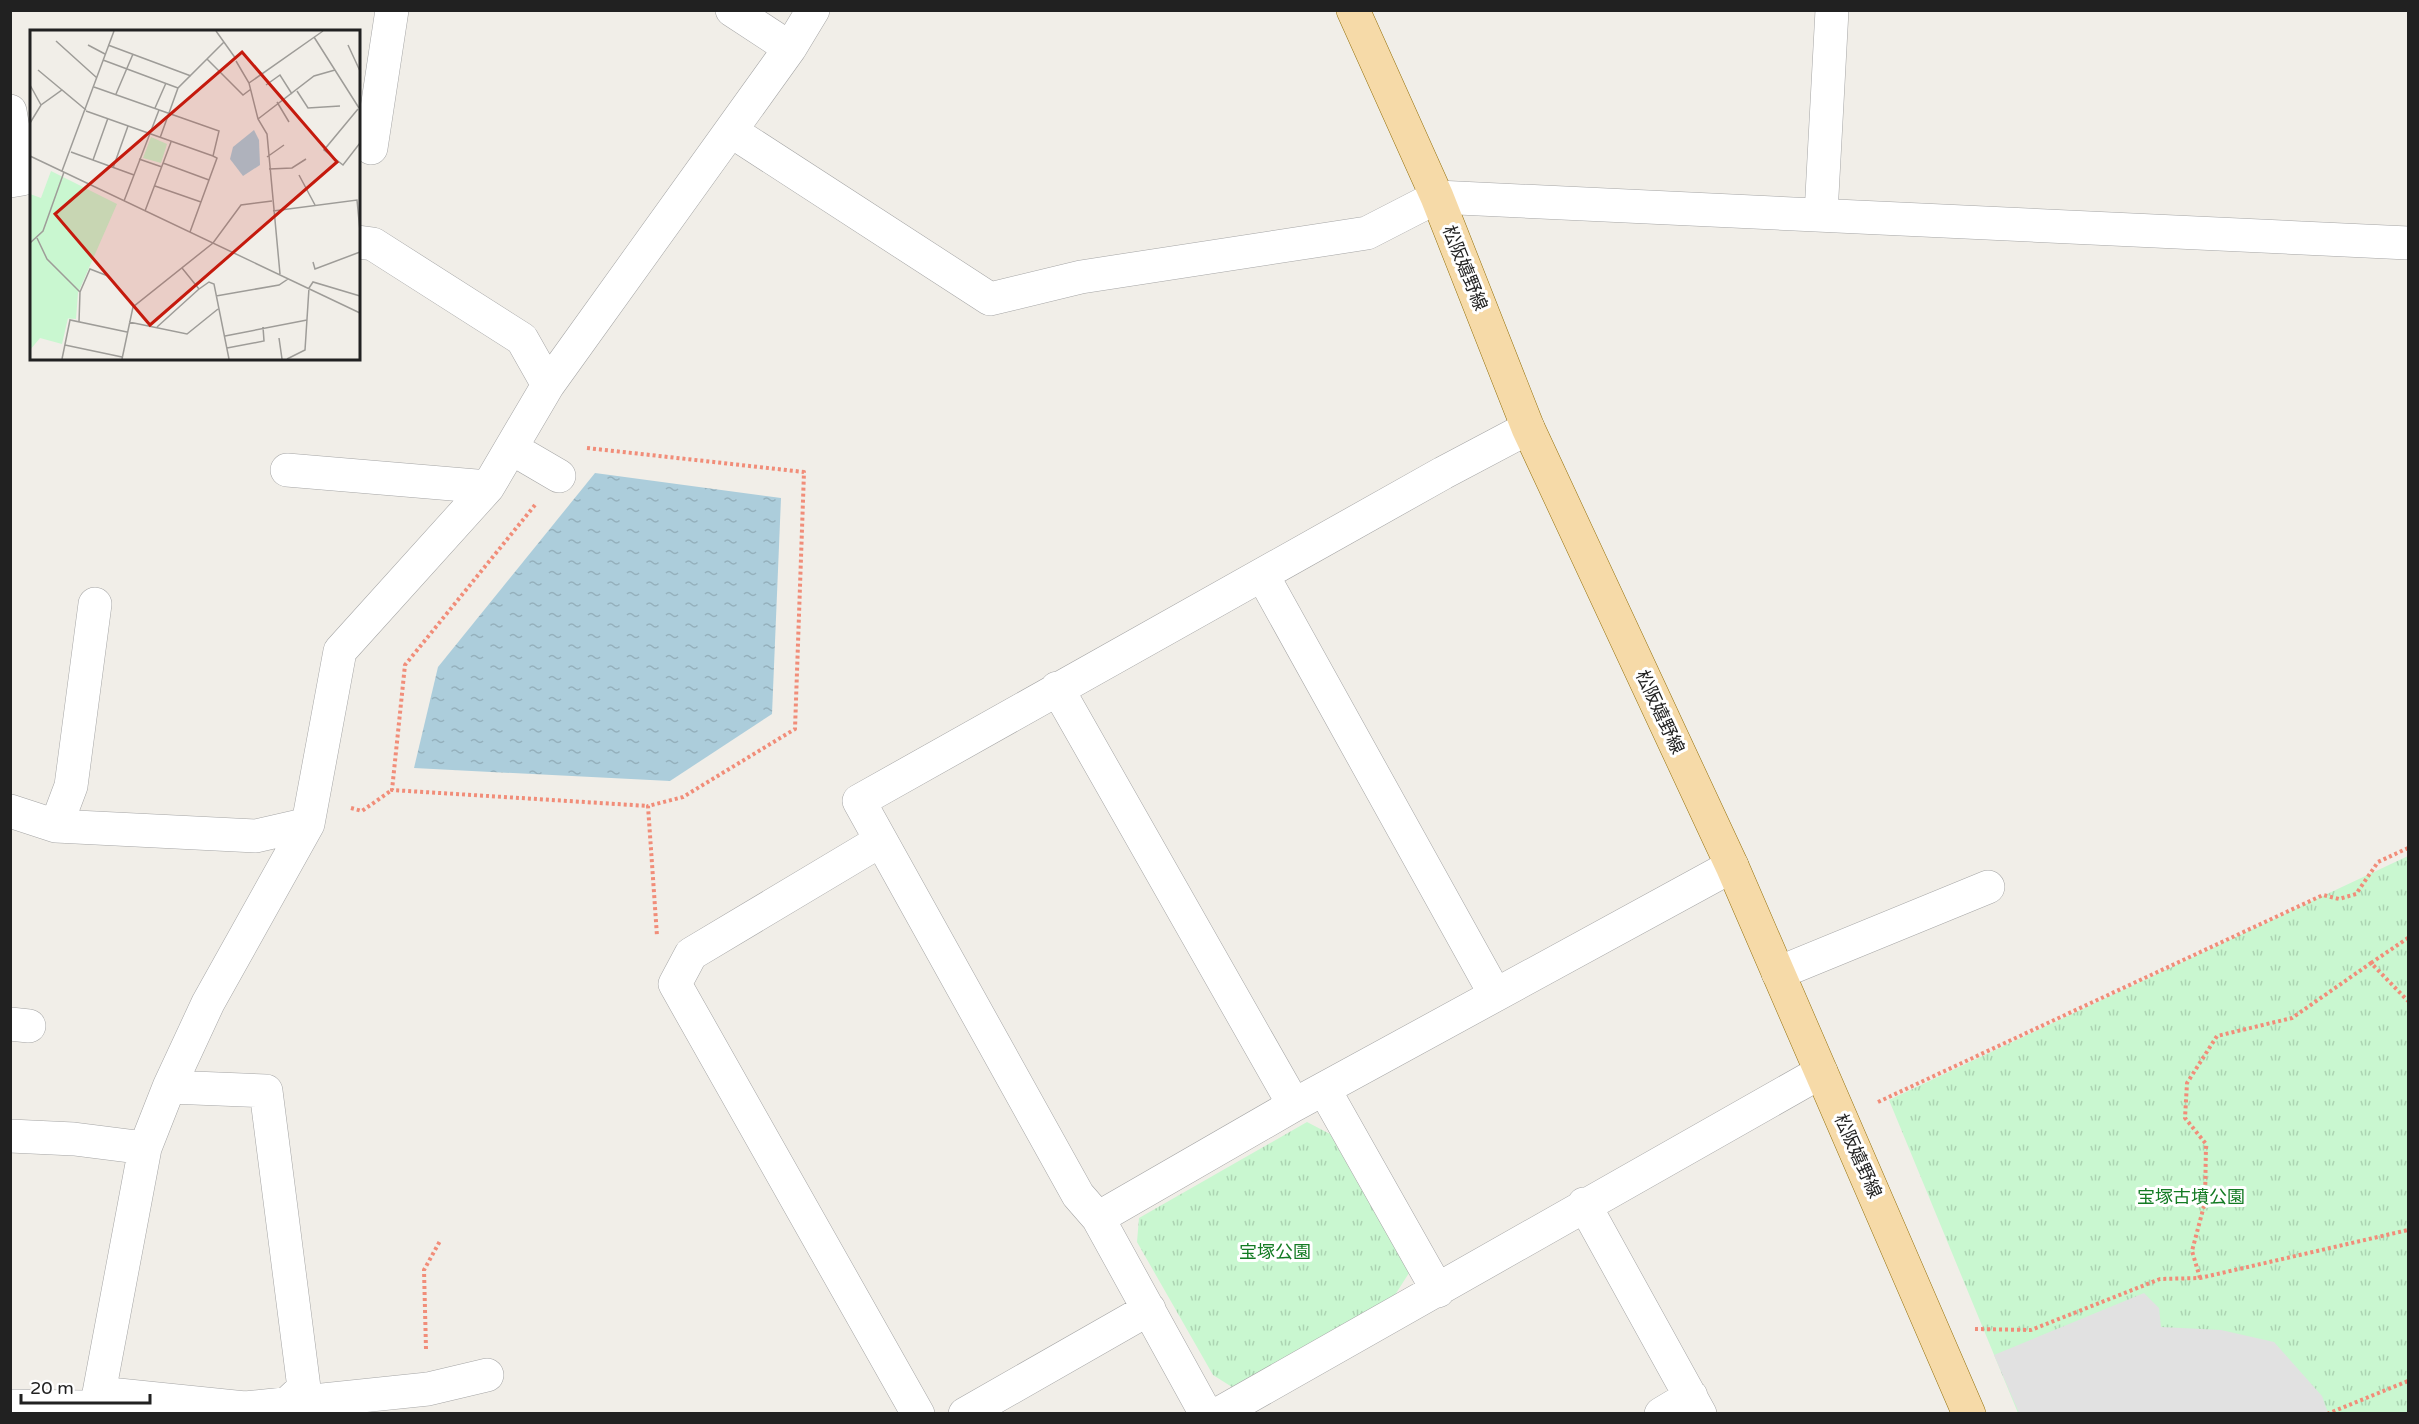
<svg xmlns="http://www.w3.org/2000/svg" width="2419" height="1424" font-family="'Varela Round','Noto Sans JP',sans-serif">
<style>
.park{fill:url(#park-tufts)}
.parking{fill:#e1e1e1}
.water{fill:url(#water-ripples)}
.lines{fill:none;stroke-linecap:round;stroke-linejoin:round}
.minor-casing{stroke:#a5a5a5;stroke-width:34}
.major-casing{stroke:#94700a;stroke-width:34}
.path{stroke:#f18d79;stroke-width:4;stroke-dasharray:3 3;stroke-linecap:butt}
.minor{stroke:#fff;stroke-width:33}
.major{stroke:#f6daa8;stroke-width:33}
.labels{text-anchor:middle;stroke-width:6;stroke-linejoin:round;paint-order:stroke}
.street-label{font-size:18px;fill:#212121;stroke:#fff}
.park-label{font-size:18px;fill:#137b23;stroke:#fff}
.inset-road{fill:none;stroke:#9e9c98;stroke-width:1.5}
.view{fill:#c51a0d;fill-opacity:0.15;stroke:#c51a0d;stroke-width:3}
.inset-edge{fill:none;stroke:#212121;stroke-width:3}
</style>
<defs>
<pattern id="park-tufts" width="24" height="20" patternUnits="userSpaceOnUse" patternTransform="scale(1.5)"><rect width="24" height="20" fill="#c9f7d0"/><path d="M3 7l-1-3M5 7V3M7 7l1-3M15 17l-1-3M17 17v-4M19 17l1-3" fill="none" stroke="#acd3b2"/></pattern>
<pattern id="water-ripples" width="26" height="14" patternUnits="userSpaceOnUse" patternTransform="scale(1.5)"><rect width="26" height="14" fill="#accddb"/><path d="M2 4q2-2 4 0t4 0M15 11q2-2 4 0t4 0" fill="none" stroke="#94b0bc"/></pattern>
</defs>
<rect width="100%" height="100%" fill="#f1eee8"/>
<path class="park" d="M2408,856V1413H2018L1889,1100Z
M1307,1122L1330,1134L1409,1273L1393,1298L1232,1387L1213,1375L1137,1242L1139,1218Z"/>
<path class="parking" d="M2144,1293L2159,1308L2161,1327L2221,1330L2274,1342L2322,1396L2328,1413H2019L1994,1355Z"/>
<path class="water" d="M595,473L781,498L772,714L670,781L414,768L438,667Z"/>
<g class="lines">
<g class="minor-casing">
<path id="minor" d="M732,10L790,48
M10,111L22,179L10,181
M731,131L990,299L1081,277L1367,233L1437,197L2408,243
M371,148L392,10
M1821,214L1832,10
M358,242L373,244L522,339L548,385
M511,448L559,476
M287,470L488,487
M1263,576L1495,994
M1057,688L1294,1105
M10,811L56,826L256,836L308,824
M56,826L71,786L95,604
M880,841L691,954L675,984L918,1414
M1778,973L1988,887
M10,1024L29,1026
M169,1087L266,1091L304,1388L288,1403L289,1414
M1324,1089L1438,1291
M10,1136L74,1139L145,1148
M1584,1204L1700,1414
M1098,1218L1294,1105L1732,866
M99,1393L145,1148L169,1087L208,1003L308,824L340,651L488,487L548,385L790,48L813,10
M10,1406L84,1407L98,1404L99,1393L245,1408L428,1389L487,1375
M965,1414L1149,1309
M1206,1414L1098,1218L1078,1195L859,801L1443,473L1528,428
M1218,1414L1821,1072
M1661,1414L1691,1396"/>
</g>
<g class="major-casing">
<path id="major" d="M1353,10L1437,197L1528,428L1732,866L1969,1414"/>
</g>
<path class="path" d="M587,448L804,472L795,729L683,797L648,806L657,936
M535,505L405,665L392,790L648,806
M351,808L362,811L392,790
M2371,963L2408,938
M1878,1102L2323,895L2339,899L2356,894L2378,862L2408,848
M2200,1278L2192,1251L2205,1202L2206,1144L2185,1118L2187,1083L2217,1036L2292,1018L2371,963L2408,1001
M1975,1329L2031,1330L2160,1279L2200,1278L2408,1230
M426,1349L424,1270L440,1241
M2327,1414L2408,1381"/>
<use href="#minor" class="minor"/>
<use href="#major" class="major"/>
</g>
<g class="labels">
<g class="street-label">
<text transform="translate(1465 268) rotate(68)" y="6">松阪嬉野線</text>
<text transform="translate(1660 712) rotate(65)" y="6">松阪嬉野線</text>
<text transform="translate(1858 1156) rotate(66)" y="6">松阪嬉野線</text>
</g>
<g class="park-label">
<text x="2191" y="1203">宝塚古墳公園</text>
<text x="1275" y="1258">宝塚公園</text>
</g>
</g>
<g transform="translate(30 30)">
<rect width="330" height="330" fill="#f1eee8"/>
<path d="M121,107L137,114L131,133L113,128ZM21,141L87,174L48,263L46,289L33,288H38L32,314L10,308L0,320V164L11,168Z" fill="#c9f7d0"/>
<path d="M224,100L229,110L230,135L213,146L200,129L203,117Z" fill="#accddb"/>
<path class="inset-road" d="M186,1L206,29M284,7L329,78M26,11L67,48M58,15L75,24M78,15L161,46M318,15L330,41M177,29L213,65L221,59M73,30L148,58M206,31L219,53L228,89L237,104L250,244M8,40L32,60M219,53L293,1M0,55L11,75M236,55L250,45L262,64M64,57L189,101L183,126L187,128L160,202M267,61L278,78L310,76M86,64L103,24M247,72L259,92M125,78L136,53M328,79L294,120L313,135L330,113M56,81L183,126M228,89L284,46L305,40M0,93L11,75L32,60L56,80M130,108L148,58L194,12M41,122L104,145M0,126L330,283M237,127L254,115M109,129L132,137M63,130L78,88M133,133L179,150M83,138L98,96M239,139L262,138L276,129M32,141L84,1M269,145L285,175M125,156L171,172M94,171L129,80M115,181L141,112M243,181L327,170L330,201M7,208L17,229L50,262L49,292M0,213L13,201L34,142M283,232L285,239L330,222M152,238L169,259L179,252L184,254L199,329M50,262L60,239L78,246M186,266L249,255L258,249M99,292L157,304L188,279M127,297L169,259M195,306L277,290M249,308L252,329M35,315L92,327M197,318L234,311L233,297M32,329L40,290L97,302M92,329L103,277L183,213L211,175L242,171M257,329L275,320L279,258L283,252L330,266"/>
<path class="view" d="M212,22L307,132L120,295L25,184Z"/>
<rect width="330" height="330" class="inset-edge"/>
</g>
<rect width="2419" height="1424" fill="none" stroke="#212121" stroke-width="24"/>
<path d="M21 1394v9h129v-9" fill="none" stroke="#212121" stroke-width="3"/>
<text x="30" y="1394" font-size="18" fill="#212121" stroke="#ffffff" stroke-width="4.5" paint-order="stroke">20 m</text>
</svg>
